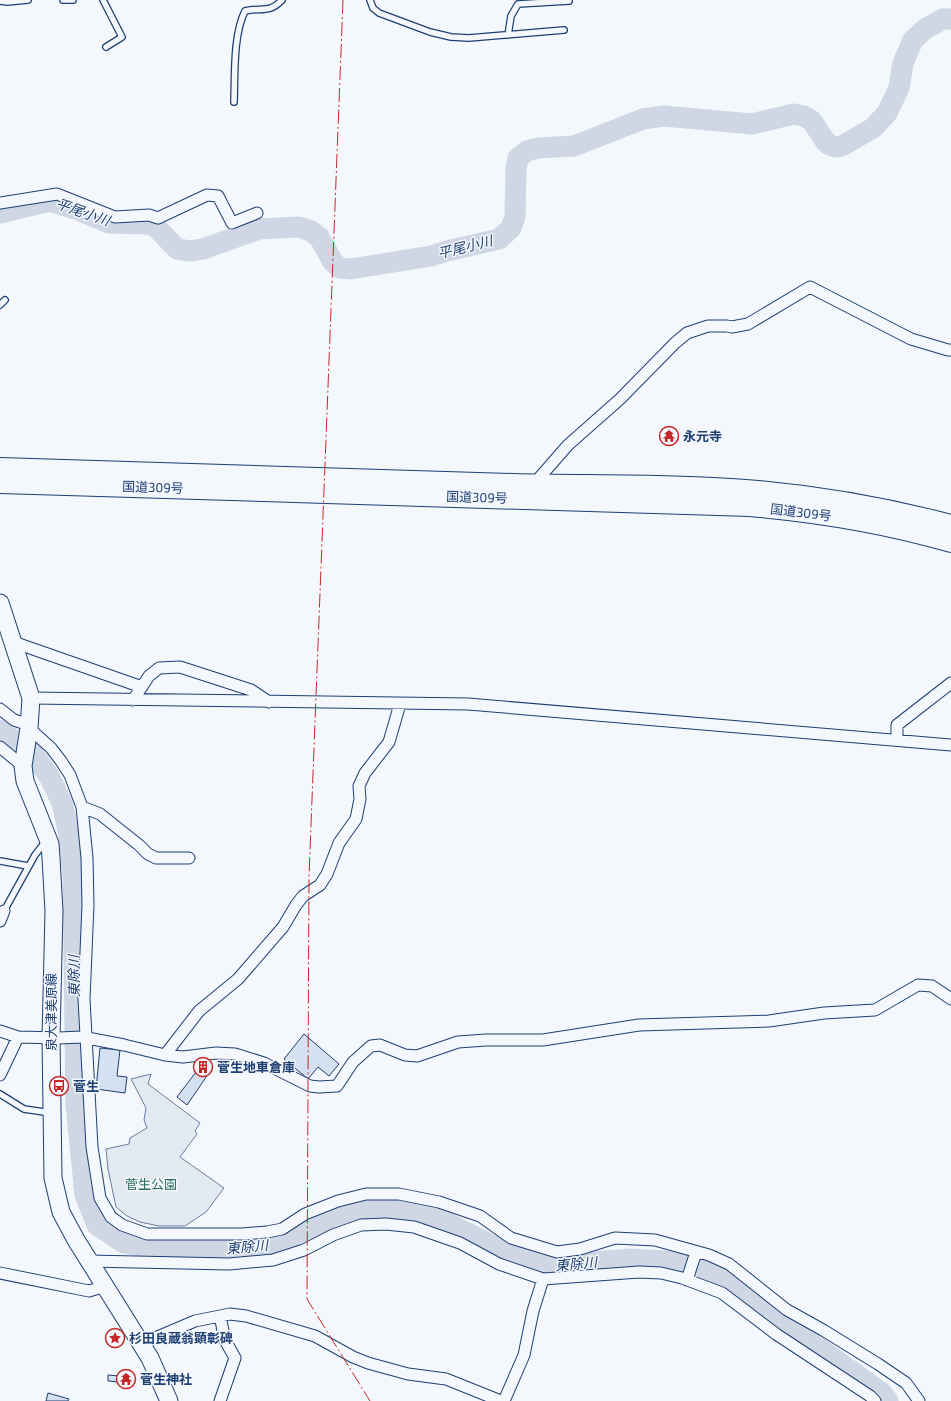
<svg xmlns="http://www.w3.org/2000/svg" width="951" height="1401" font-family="'Exo 2','Noto Sans JP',sans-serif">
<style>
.green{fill:#e3e9f0;stroke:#687fa3}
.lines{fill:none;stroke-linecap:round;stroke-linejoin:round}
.river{stroke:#cfd7e4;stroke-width:21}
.building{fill:#d5e0f0;stroke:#1d3f73}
.lane-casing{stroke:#1d3f73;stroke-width:8}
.street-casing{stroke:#1d3f73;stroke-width:13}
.primary-casing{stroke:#1d3f73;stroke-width:19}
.highway-casing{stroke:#1d3f73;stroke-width:22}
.lane{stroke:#f4f7fb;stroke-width:5.5}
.street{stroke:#f4f7fb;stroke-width:11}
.primary{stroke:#f4f7fb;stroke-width:17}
.highway{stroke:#f4f7fb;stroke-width:20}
.power{stroke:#c62828;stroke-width:1;stroke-dasharray:14 3 2 3;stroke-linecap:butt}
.labels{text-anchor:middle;stroke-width:3;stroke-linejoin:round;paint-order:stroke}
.poi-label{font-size:13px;font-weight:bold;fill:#1d3f73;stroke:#f4f7fb;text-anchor:start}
.street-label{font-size:13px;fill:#1d3f73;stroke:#f4f7fb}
.park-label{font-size:13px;fill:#2c6c60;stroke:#f4f7fb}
.water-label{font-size:14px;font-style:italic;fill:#1d3f73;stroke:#f4f7fb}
</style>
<rect width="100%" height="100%" fill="#f4f7fb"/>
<path class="green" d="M151,1074L148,1084L200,1123L195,1131L197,1134L180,1157L224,1188L206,1212L185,1226H159L140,1222L127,1216L116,1207L108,1169L106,1149L129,1144L130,1138L147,1128L144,1120L146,1108L131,1079Z"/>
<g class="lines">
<path class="river" d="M0,213L50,201L78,210L109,223L148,224L156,227L177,249L190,251L203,249L259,229L299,227L311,231L319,237L333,262L340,268L351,269L431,256L447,251L499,239L511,228L515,217L516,169L518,158L527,151L538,148L574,146L643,119L664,116L752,124L794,114L804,116L812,121L823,138L828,144L835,147L842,146L873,128L887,113L899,88L903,63L913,40L925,29L943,19H951
M0,730L33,754L49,776L62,803L69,835L73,876L76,1105L85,1195L97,1225L124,1243L150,1248L222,1249L271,1246L330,1219L372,1208L405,1209L448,1223L507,1253L546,1266L630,1259L679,1262L702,1269L725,1280L882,1393L888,1401"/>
</g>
<path class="building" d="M304,1034L339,1064L329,1076L318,1067L308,1079L284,1059Z
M100,1048L120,1050L117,1076L127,1077L125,1093L96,1089Z
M209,1061L211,1070L196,1072L194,1064Z
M211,1070L187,1105L177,1097L196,1072Z
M108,1375L119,1376V1382L108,1381Z
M48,1393L69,1399L68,1401H46Z"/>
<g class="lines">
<g class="lane-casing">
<path id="lane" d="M63,0H73
M103,0L122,37L106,47
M370,0L373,8L379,13L430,32L451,37L469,38L564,30
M0,1L7,2L28,0
M508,35L511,16L518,4L569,1
M234,102C235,75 233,35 245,11C261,7 269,14 282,0
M0,305L5,300
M0,861L28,866
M4,911L35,855L46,841
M0,1094L24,1109L51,1113"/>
</g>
<g class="street-casing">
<path id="street" d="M0,203L57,194L115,217L149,215L158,218L207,195L218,196L232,223L257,213
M533,485L568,445L620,399L675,343L687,333L708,326H727L732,327L748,324L810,287L911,339L948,350H951
M13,642L142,687
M31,698L468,704L951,745
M133,700L149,676L159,668L180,667L251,690L269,702
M0,709L14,720L29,725
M29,728L51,748L61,761L70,775L82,807L87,858L88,905L84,999L92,1147L100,1198L111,1217L122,1225L147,1234H242L267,1232L282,1229L305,1214L338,1201L366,1194H399L439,1202L480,1216L511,1238L557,1252L580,1249L615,1238L655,1240L709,1255L729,1264L787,1310L823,1330L878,1364L906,1383L919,1401
M897,740V725L951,683
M0,747L23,766
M82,807L100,814L139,845L148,854L156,858H189
M0,921L4,911
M0,1031L18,1037L59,1038L82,1037L124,1045L165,1055L183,1057L216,1053L235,1054L264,1063L310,1086L319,1087L337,1086L353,1062L371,1046L380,1045L405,1055L417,1056L458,1042L486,1040H543L639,1025L769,1021L824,1013L875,1010L918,985L932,986L951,999
M165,1055L199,1011L238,979L283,927L296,905L303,896L320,885L327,874L339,843L356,819L360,799L359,786L365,773L389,742L400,704
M0,1075L18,1037
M89,1261L229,1264L273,1260L304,1250L333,1235L361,1225L386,1224L414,1227L460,1243L499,1264L543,1279L639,1272L661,1273L682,1278L722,1293L776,1334L870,1396L875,1401
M0,1273L89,1291L106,1286
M687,1280L696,1252
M220,1316L225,1340L235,1358L220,1401
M141,1344L195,1321L230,1314L246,1316L315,1336L353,1357L368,1363L408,1374L446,1379L501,1401
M504,1401L524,1355L533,1311L543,1279"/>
</g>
<g class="primary-casing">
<path id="primary" d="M0,603L31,698L29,728L23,766L25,781L50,844L51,858L54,911L51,1038L53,1178L61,1212L76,1240L150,1358L169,1401"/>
</g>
<g class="highway-casing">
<path id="highway" d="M0,468C171,473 342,478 513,484C594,486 677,484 758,491C824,497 886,508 951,525
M0,483L750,506C818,512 886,523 951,542"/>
</g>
<use href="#lane" class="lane"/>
<use href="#street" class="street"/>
<use href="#primary" class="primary"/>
<use href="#highway" class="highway"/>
<path class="power" d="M343,0L309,877L307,1299L370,1401"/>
</g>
<defs>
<g id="temple-ring" transform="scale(1)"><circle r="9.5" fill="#f4f7fb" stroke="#c62828" stroke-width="1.5"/><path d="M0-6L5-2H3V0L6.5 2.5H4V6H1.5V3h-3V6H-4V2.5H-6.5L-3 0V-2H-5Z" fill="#c62828"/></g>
<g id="building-ring" transform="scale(1)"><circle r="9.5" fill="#f4f7fb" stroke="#c62828" stroke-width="1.5"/><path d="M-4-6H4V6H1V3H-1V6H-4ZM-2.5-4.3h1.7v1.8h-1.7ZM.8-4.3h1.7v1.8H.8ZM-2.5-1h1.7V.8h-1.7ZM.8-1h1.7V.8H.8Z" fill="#c62828"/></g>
<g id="bus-ring" transform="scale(1)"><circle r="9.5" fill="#f4f7fb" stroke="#c62828" stroke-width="1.5"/><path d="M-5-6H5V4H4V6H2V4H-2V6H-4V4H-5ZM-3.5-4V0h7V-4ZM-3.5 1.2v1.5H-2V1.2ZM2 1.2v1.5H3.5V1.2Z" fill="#c62828"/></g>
<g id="sight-ring" transform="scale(1)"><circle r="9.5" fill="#f4f7fb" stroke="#c62828" stroke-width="1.5"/><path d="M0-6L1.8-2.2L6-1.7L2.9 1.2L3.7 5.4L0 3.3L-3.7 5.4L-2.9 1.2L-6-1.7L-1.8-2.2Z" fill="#c62828"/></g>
</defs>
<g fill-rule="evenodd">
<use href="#temple-ring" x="669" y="436"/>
<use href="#building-ring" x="203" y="1067"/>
<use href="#bus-ring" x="59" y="1086"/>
<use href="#sight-ring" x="115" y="1338"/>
<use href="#temple-ring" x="126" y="1379"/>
</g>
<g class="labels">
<g class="poi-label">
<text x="683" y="441">永元寺</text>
<text x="217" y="1072">菅生地車倉庫</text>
<text x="73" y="1091">菅生</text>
<text x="129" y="1343">杉田良蔵翁顕彰碑</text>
<text x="140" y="1384">菅生神社</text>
</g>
<g class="street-label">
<text transform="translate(153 487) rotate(2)" y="5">国道309号</text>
<text transform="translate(477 497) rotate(2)" y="5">国道309号</text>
<text transform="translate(801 512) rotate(7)" y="5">国道309号</text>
<text transform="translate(51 1012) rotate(-90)" y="5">泉大津美原線</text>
</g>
<g class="park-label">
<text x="151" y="1189">菅生公園</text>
</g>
<g class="water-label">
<text transform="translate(83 212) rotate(19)" y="5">平尾小川</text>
<text transform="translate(465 247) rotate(-14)" y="5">平尾小川</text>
<text transform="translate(74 976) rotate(-91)" y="5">東除川</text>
<text transform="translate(247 1247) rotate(-5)" y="5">東除川</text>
<text transform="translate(576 1264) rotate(-5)" y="5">東除川</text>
</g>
</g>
</svg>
